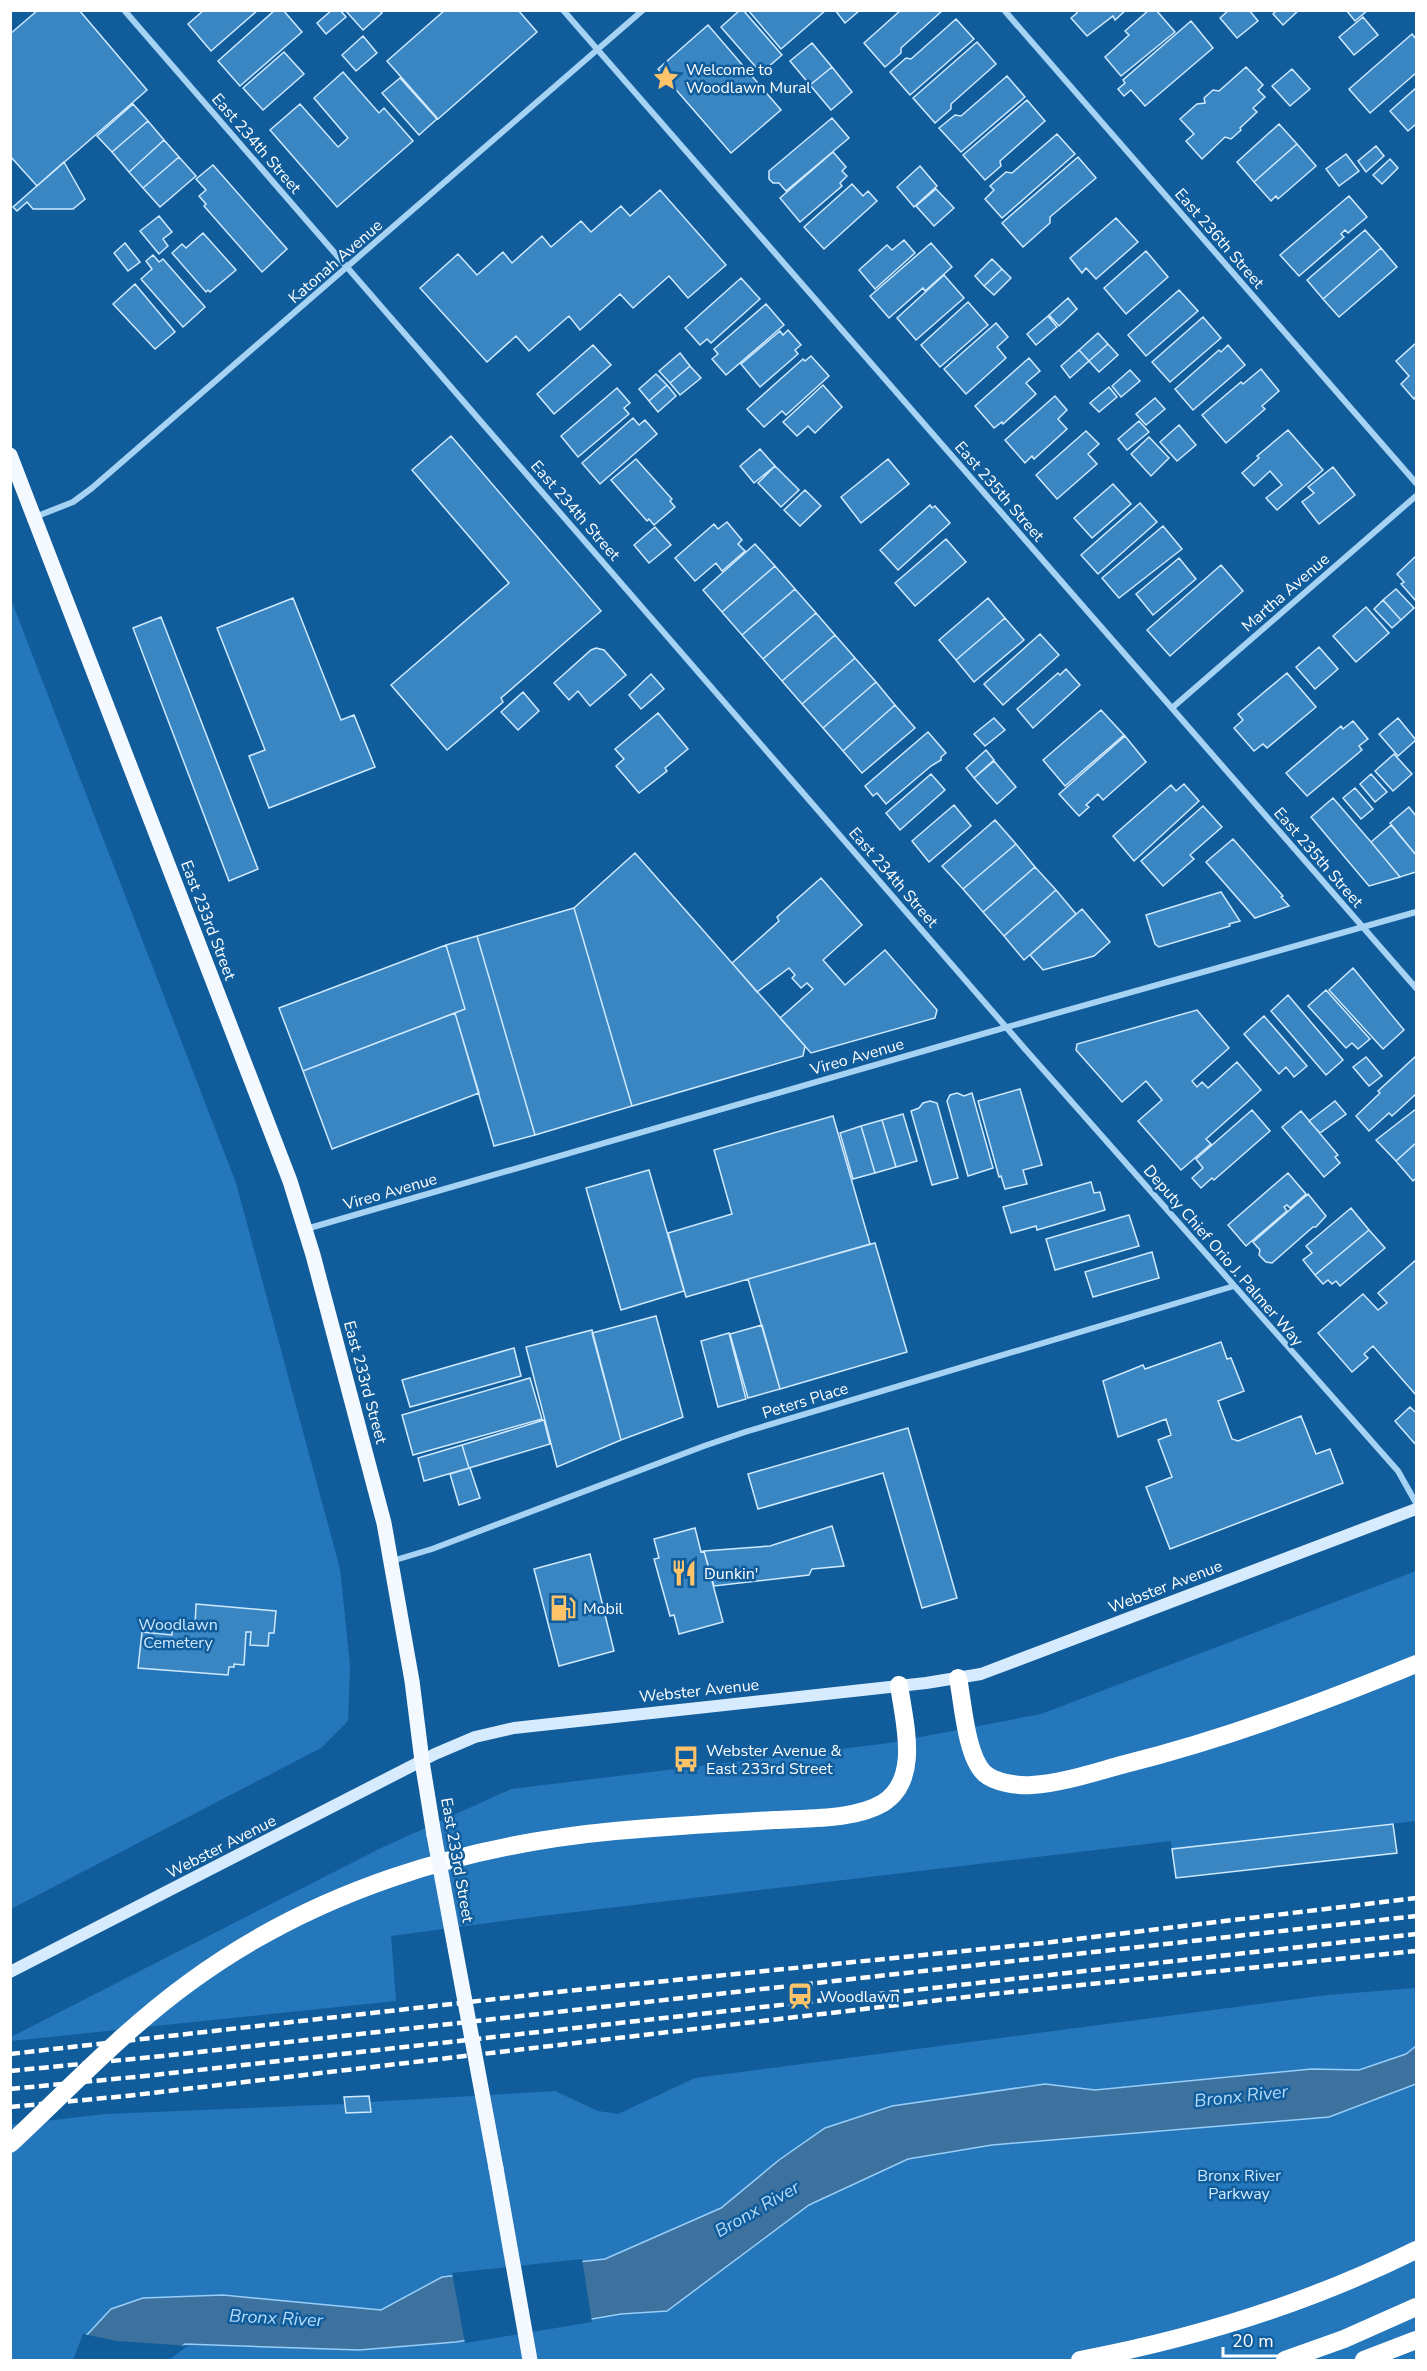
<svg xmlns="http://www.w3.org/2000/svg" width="1427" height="2371" font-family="'Nunito Sans',sans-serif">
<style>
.green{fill:#2477bb}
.water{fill:#3d729f;stroke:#98cef8;stroke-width:1.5}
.pier{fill:#115d9c}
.building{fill:#3a86c3;stroke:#cfe9fe;stroke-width:1.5}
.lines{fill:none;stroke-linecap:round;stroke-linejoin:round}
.minor{stroke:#a6d2f4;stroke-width:6}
.secondary{stroke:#d6ebfd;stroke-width:12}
.primary{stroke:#f4f9ff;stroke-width:15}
.motorway{stroke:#fff;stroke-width:18}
.rail{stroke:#fff;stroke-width:4.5;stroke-dasharray:10 4.5;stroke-linecap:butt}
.primary-bridge{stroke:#f4f9ff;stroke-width:15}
.labels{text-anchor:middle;stroke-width:5;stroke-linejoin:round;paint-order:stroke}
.poi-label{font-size:16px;fill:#fff;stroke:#115d9c;text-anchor:start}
.street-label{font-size:16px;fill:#fff;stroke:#115d9c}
.park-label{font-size:16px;fill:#cfe9fe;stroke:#115d9c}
.water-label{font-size:18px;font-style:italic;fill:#b3dbfb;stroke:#115d9c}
</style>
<rect width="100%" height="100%" fill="#115d9c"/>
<path class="green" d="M10,597L236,1183L340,1569L350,1665L348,1721L321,1748L11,1909Z
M1416,1571V1821L1172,1849L1171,1841L525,1918L391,1936L396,2001L11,2041V2037L379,1849L511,1789L889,1743L1041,1714Z
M1416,1988V2360H11L10,2125L106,2114L345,2104L346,2113L370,2112V2102L555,2091L598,2111L618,2114L695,2078L1328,1995Z"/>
<path class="water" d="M1416,2046V2084L1329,2117L992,2145L908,2159L809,2205L667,2311L621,2314L456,2342L359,2350L185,2344L166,2359L76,2360L85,2337L111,2309L143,2298L223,2295L381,2310L442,2277L605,2259L721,2208L779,2160L825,2128L892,2106L1045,2084L1095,2090L1312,2069L1359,2070L1406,2054Z"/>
<path class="pier" d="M582,2259L592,2322L465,2343L452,2273Z
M83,2334L117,2341L191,2346L186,2347L169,2360H73Z"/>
<path class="building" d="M38,10H79L147,90L37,186L10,156V34Z
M204,10H258L211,51L188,24Z
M275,10H283L302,32L240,86L218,61Z
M332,10H340L346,17L326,34L317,23Z
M345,10H379L382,13L363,30Z
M445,10H518L537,32L438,119L387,61Z
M740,10H743L782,55L761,73L721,27Z
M748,10H826L781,49Z
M835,10H858L859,11L845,23Z
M901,10H943L901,48V53L885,67L864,43Z
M1126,10L1115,20L1113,16L1087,36L1071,18L1077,13L1076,10Z
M1149,10H1156L1175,32L1121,76L1105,57L1129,35L1125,31Z
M1229,10H1249L1258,21L1237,38L1220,18Z
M1277,10H1299L1283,25L1273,14Z
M1346,10H1368L1355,21Z
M1363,17L1378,35L1354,55L1339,37Z
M956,19L974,39L910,95L890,72L906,58L911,59Z
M1191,21L1213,48L1145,106L1131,90L1124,96L1118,89L1125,83L1123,80Z
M708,25L781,110L731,153L658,69Z
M1412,34L1416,39V73L1370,113L1349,89Z
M363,36L377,53L356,71L342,55Z
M977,42L996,64L951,104V109L935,123L913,98Z
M812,43L832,67L810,85L790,61Z
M284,52L304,74L263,110L243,88Z
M832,67L852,92L831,110L810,85Z
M1246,67L1263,85L1258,90L1265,97L1253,108L1257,112L1240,128L1241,130L1231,139L1225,137L1202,159L1186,141L1194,134L1180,119L1197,104L1205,103L1204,98L1213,90L1219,91Z
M1292,69L1310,89L1290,106L1272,86Z
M343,72L379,113L384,108L413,141L337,207L270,130L300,104L338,147L348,138L314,98Z
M1007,76L1025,97L961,152L939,128L955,115L961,116Z
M400,78L437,119L419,135L382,93Z
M1416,88V124L1408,131L1390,111Z
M1027,100L1045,121L1000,161L1001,166L985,180L963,155Z
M133,104L148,121L112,152L97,136Z
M832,118L849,138L786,191L779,183H773L769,179V171Z
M148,121L164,140L129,172L112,152Z
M1279,124L1297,144L1254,182L1237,162Z
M1057,134L1075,154L1002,218L985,199L994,190L990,186L1006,172L1012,173Z
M164,140L179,157L143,188L129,172Z
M1297,144L1316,166L1278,199L1276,196L1271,201L1254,182Z
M1376,146L1384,156L1366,172L1358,161Z
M833,152L846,167L842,171L847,176L840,183L842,186L800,222L780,198Z
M1346,154L1359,171L1339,186L1326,169Z
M179,157L196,176L160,207L143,188Z
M1078,157L1096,178L1050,217V223L1023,247L1002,223Z
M1390,159L1398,168L1382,184L1373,175Z
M64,162L85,199L73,209H33L27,202L17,211L13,207Z
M213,165L287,249L262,272L204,206L206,204L199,196L206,190L196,179Z
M920,166L937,186L914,207L897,187Z
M852,184L863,196L868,191L877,201L824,249L804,227Z
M936,189L954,208L934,226L916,206Z
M660,190L726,265L688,298L669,276L633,308L620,294L580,330L569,316L529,351L516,336L487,362L420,288L458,254L477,275L503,252L512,263L542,236L551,247L581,221L591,232L621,206L630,216Z
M1349,196L1367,217L1348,233L1345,230L1341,234L1344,237L1299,276L1280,255Z
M159,216L172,232L163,239L168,246L159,254L140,231Z
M1116,218L1138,242L1096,279L1086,268L1082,273L1070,258Z
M1365,230L1381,248L1323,299L1307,280Z
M203,233L236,270L210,292L208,290L206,292L172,253L182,244L186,248Z
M904,240L915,253L875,289L859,270L887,245L892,250Z
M125,243L140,262L128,271L114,253Z
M931,243L952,267L925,291L923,288L889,318L870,296Z
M1381,248L1397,267L1339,317L1323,299Z
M1146,251L1168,277L1126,314L1104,288Z
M153,255L159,262L163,259L205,307L183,327L141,279L152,269L146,261Z
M992,259L1002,269L984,286L975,276Z
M1002,269L1011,278L994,295L984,286Z
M944,275L964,298L916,340L897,318Z
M741,278L760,299L711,343L707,339L700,345L685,328Z
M135,284L175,332L155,349L113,304Z
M1179,290L1198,311L1146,356L1128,335Z
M1068,298L1077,309L1059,326L1049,315Z
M968,302L988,325L940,367L921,345Z
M766,304L784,325L726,375L712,359L718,354L714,349Z
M1048,316L1057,327L1036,345L1027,334Z
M1203,317L1221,338L1170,382L1152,362Z
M996,323L1008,337L997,347L1006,358L966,394L944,369Z
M788,330L801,345L795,350L798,354L760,387L741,364L780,331L783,335Z
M1098,333L1108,344L1089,361L1079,350Z
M1416,343V396L1414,399L1401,384L1409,376L1396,361Z
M1108,344L1118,355L1099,372L1089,361Z
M593,345L611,365L554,414L537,394Z
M1228,345L1245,365L1193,410L1175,389L1219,350L1221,352Z
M1079,350L1089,361L1070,378L1061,366Z
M680,353L690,366L670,383L659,371Z
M811,356L829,376L786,415L782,411L764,427L747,409L803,359L805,361Z
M1029,358L1040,371L1026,383L1036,394L1003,424L1002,422L994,428L975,406Z
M690,366L701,378L680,395L670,383Z
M1261,369L1279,391L1262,406L1265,409L1226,443L1202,415L1241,382L1243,384Z
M1130,370L1140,381L1121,397L1112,386Z
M656,374L667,385L649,401L639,389Z
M667,385L676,396L658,412L649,401Z
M823,385L842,407L815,433L808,426L797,436L783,422Z
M1109,387L1117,397L1099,412L1090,403Z
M617,388L630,403L624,408L629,414L578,457L561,436Z
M1055,396L1067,410L1058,419L1067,429L1034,459L1032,456L1025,463L1005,440Z
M1155,398L1165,409L1146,425L1136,414Z
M633,418L639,425L645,420L657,434L600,484L582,463Z
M1139,421L1149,432L1127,450L1118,439Z
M1179,425L1196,445L1177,461L1160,442Z
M1288,430L1323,470L1277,510L1266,498L1282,485L1270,471L1254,486L1242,473L1259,458L1257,456Z
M1086,431L1099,444L1088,454L1097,464L1057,499L1036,475Z
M451,436L601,611L501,698L503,702L447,750L391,685L509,583L412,470Z
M1149,437L1169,458L1151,476L1131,454Z
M760,449L775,466L754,483L740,466Z
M636,459L672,499L670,501L675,507L654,525L649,519L647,521L611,480Z
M888,459L909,484L861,523L841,497Z
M775,466L799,490L781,507L758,483Z
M1333,467L1355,495L1319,524L1302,502L1314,493L1308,487Z
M1113,484L1131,504L1092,538L1074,518Z
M805,490L821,506L800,526L784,510Z
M1140,503L1157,522L1098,574L1081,555Z
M930,505L932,508L935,506L950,523L898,570L880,550Z
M727,522L742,540L738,544L745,551L722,571L716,563L695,581L675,558L714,524L718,529Z
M1163,526L1182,549L1119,598L1102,578Z
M655,527L671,545L649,563L634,545Z
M946,539L966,562L915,606L895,583Z
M755,544L775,566L722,612L703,590Z
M1416,556V601L1401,584L1404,582L1397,574Z
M1179,558L1196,579L1153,615L1136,594Z
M1221,565L1243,591L1170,656L1147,630Z
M775,566L795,589L742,635L722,612Z
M795,589L816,613L763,659L742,635Z
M1396,589L1414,608L1401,620L1383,600Z
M293,598L341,720L354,715L375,767L269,808L249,756L265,750L217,628Z
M988,598L1005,618L956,660L939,640Z
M1383,600L1401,620L1392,628L1374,609Z
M1366,607L1389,633L1356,662L1333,636Z
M816,613L835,635L782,681L763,659Z
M161,617L258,869L229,881L133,628Z
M1005,618L1024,640L974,682L956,660Z
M1040,634L1059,655L1003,705L984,684Z
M835,635L855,658L802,704L782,681Z
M1319,647L1338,669L1315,689L1296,667Z
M596,648L604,650L626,675L590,706L578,691L569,700L554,683L591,650Z
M855,658L876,682L823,728L802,704Z
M1066,669L1080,685L1033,728L1017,709L1058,673L1060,675Z
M1287,673L1316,707L1267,748L1263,744L1254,751L1234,728L1243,720L1238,714Z
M651,674L664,689L641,709L629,695Z
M876,682L895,705L843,751L823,728Z
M523,692L539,711L518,730L501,712Z
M895,705L915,728L862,773L843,751Z
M1101,710L1124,735L1065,786L1043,760Z
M658,713L688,749L665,768L667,771L639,793L616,766L624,759L615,749Z
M994,718L1005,730L985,746L974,734Z
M1398,718L1416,740L1398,756L1379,734Z
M1353,721L1368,739L1359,746L1362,750L1307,796L1286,773L1341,726L1343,729Z
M928,732L946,753L941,757V760L931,766L886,804L877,793L873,796L865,786Z
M1125,736L1146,762L1103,800L1098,794L1086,805L1089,807L1079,816L1059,794Z
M986,750L994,760L974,778L966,768Z
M1394,754L1412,774L1393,791L1375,771Z
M994,761L1016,787L997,804L974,778Z
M931,774L945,790L900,830L886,813Z
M1371,774L1387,792L1375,802L1360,784Z
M1184,784L1199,801L1134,861L1113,836L1171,785L1176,791Z
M1355,788L1373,809L1361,819L1343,798Z
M1333,798L1371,842L1400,877L1369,886L1311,817Z
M954,805L971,826L929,862L912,841Z
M1203,806L1222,827L1190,855L1194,859L1163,886L1141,861Z
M1409,807L1416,816V855L1390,823Z
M995,820L1016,844L963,889L942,866Z
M1391,825L1416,855V872L1400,877L1371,842Z
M1233,839L1283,896L1281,897L1289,906L1255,918L1206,862Z
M1016,844L1035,867L983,912L963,889Z
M635,853L805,1046L803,1056L632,1106L574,908Z
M1035,867L1056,890L1004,936L983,912Z
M821,878L862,925L823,960L845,985L885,950L937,1010L935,1018L811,1053L780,1018L813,989L807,983L801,988L792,978L795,975L789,968L757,992L732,963L779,921L777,917Z
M1056,890L1076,914L1024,960L1004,936Z
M1221,892L1240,921L1229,924L1230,926L1159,947L1155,944L1146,915Z
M574,908L632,1106L535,1135L477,936Z
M1082,909L1110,942L1094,956L1043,970L1030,955Z
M477,936L535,1135L494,1146L455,1013L465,1009L446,945Z
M446,945L465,1009L303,1071L279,1008Z
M1353,968L1404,1030L1383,1049L1329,990Z
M1326,990L1370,1039L1358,1049L1352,1043L1346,1048L1308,1006Z
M1288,995L1343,1060L1326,1075L1271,1011Z
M1197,1010L1229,1048L1192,1081L1197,1087L1202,1082L1208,1088L1237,1062L1261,1090L1206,1139L1211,1144L1181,1170L1138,1121L1162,1100L1146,1081L1122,1102L1076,1050L1077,1044Z
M455,1013L479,1093L332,1149L303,1071Z
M1264,1016L1307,1066L1294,1077L1286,1067L1279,1074L1244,1034Z
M1416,1056V1094L1392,1116L1389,1113L1369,1131L1356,1116L1380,1093L1378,1091Z
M1366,1057L1382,1076L1369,1086L1353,1067Z
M1020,1089L1042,1165L1023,1170L1027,1184L1005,1189L1001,1176L999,1177L978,1101Z
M957,1093L964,1096L972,1093L993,1168L968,1176L947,1101L950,1095Z
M930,1101L937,1103L958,1178L932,1185L911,1111L919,1108L923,1103Z
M1335,1101L1346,1114L1320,1133L1309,1121Z
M1416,1109V1143L1396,1161L1376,1140Z
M1252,1110L1270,1131L1214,1180L1212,1178L1201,1188L1192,1178L1203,1168L1196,1159Z
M1301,1111L1338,1155L1335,1157L1340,1163L1324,1177L1282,1127Z
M903,1114L917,1161L896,1167L882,1120Z
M833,1116L870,1244L686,1297L668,1233L732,1214L714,1150Z
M882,1120L896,1167L875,1173L861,1126Z
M861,1126L875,1173L853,1179L840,1133Z
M1416,1143V1178L1413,1181L1396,1161Z
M649,1170L684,1291L621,1310L586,1188Z
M1288,1173L1306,1194L1290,1208L1287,1205L1284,1207L1287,1211L1246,1246L1228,1225Z
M1091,1182L1094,1193L1100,1192L1105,1210L1037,1230L1036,1226L1011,1233L1003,1207Z
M1308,1194L1326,1216L1316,1227H1313L1272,1263L1266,1262L1259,1255L1260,1250L1253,1242Z
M1351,1208L1369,1230L1315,1275L1303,1260L1312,1253L1306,1246Z
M1129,1215L1139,1246L1055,1270L1046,1239Z
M1369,1230L1385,1248L1340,1286L1336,1281L1332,1284L1328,1280L1323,1284L1315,1275Z
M875,1243L907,1352L780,1389L748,1279Z
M1152,1252L1159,1278L1093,1297L1085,1272Z
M1416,1260V1395L1373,1346L1364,1354L1368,1358L1352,1372L1318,1333L1363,1294L1378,1310L1387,1303L1378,1293Z
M656,1316L683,1417L621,1440L592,1333Z
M762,1325L780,1389L748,1398L730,1334Z
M592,1330L621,1440L557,1467L526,1347Z
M729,1333L746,1399L718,1407L701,1341Z
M1221,1342L1227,1359L1231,1358L1244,1391L1218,1401L1232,1439L1238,1441L1301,1416L1316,1454L1330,1449L1343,1483L1170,1549L1146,1487L1172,1477L1158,1440L1171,1435L1166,1419L1118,1437L1103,1381L1143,1365L1145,1369Z
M514,1348L521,1376L410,1407L402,1380Z
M530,1378L542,1419L413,1455L402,1415Z
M1410,1407L1415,1412L1416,1411V1445L1395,1421Z
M544,1420L550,1444L469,1468L462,1445Z
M908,1428L957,1598L922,1608L883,1473L758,1509L748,1474Z
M462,1445L469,1468L424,1481L418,1458Z
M470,1468L480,1498L459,1505L450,1474Z
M832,1526L844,1566L812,1569L809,1575L714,1586L704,1551L770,1546Z
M695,1528L701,1552L704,1551L723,1622L679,1634L674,1615L670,1616L654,1559L659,1558L654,1539Z
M590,1554L614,1651L559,1666L534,1569Z
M196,1604L276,1611L274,1633H269L268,1646L250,1645L251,1632H246L244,1665L234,1664V1667H229L228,1675L138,1668L142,1632L172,1635V1626L195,1627Z
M1393,1824L1397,1853L1176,1878L1172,1849Z
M369,2096L371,2112L346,2113L344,2097Z"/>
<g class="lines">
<path class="minor" d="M124,10L1025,1049L1398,1471L1416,1503
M563,10L1416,988
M1004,10L1416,483
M35,517L73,502L92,488L643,10
M1172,708L1416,496
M306,1229L986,1033L1416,912
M392,1561L432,1549L704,1446L745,1432L1234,1286"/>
<path class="secondary" d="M10,1972L435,1754L475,1737L514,1728L926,1683L981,1674L1416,1509"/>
<path class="primary" d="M10,455L290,1181L313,1255L384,1523L412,1681L422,1761L434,1835
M496,2168L530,2360"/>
<path class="motorway" d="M958,1678C963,1703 966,1755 984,1773C995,1783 1018,1786 1032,1785C1063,1783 1095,1772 1125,1764C1225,1739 1321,1703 1416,1664
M10,2144C69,2089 125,2029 190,1982C314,1891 464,1845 615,1831C668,1826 722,1823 775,1820C807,1818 855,1820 883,1803C921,1779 904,1722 899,1685
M1080,2360C1197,2338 1309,2303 1416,2250
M1285,2360L1344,2339L1416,2307
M1364,2360L1416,2340"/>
<path class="rail" d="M10,2054L566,1991L1043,1943L1416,1898
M10,2071L163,2056L1416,1916
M10,2089L145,2076L1416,1934
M10,2107L126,2096L983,1995L1416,1951"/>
<path class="primary-bridge" d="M434,1835L496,2168"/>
</g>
<defs>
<g id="sight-bare" transform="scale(2.07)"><path d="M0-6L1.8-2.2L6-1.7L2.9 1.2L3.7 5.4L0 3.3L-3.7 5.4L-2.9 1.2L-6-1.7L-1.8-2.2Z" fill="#ffc46a" stroke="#115d9c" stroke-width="2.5" paint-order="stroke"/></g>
<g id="restaurant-bare" transform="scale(2.07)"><path d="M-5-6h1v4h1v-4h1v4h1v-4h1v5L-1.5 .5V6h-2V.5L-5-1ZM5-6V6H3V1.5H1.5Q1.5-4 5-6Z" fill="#ffc46a" stroke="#115d9c" stroke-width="2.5" paint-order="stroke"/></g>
<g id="fuel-bare" transform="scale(2.07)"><path d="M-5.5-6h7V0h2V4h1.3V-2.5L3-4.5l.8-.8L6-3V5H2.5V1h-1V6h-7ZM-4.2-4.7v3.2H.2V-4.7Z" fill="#ffc46a" stroke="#115d9c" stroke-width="2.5" paint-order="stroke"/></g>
<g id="bus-bare" transform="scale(2.07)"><path d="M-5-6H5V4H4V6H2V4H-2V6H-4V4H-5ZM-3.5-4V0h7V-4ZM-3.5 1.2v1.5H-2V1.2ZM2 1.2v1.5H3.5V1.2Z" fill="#ffc46a" stroke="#115d9c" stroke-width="2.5" paint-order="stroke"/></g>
<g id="station-bare" transform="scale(2.07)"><path d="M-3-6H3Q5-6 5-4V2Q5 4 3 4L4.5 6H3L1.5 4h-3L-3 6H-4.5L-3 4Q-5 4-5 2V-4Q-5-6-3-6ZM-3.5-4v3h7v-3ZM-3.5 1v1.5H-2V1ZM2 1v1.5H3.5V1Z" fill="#ffc46a" stroke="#115d9c" stroke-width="2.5" paint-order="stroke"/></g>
</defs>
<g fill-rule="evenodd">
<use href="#sight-bare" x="666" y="78"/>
<use href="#restaurant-bare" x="684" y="1573"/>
<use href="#fuel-bare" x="563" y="1608"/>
<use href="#bus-bare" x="686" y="1759"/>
<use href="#station-bare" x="800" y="1996"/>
</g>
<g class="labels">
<g class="poi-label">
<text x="686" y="75">Welcome to<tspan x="686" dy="18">Woodlawn Mural</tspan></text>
<text x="704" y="1579">Dunkin'</text>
<text x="583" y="1614">Mobil</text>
<text x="706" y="1756">Webster Avenue &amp;<tspan x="706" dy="18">East 233rd Street</tspan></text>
<text x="820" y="2002">Woodlawn</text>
</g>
<g class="street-label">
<text transform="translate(257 143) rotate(49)" y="6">East 234th Street</text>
<text transform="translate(1220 238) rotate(49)" y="6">East 236th Street</text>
<text transform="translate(335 261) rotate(-41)" y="6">Katonah Avenue</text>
<text transform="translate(1000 491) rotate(49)" y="6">East 235th Street</text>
<text transform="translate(576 510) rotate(49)" y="6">East 234th Street</text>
<text transform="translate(1285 592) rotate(-41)" y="6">Martha Avenue</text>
<text transform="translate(1319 857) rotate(49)" y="6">East 235th Street</text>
<text transform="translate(894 877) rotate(49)" y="6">East 234th Street</text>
<text transform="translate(209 920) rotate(69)" y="6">East 233rd Street</text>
<text transform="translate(857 1056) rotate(-16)" y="6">Vireo Avenue</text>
<text transform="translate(390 1191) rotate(-16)" y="6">Vireo Avenue</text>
<text transform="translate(1224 1255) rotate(49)" y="6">Deputy Chief Orio J. Palmer Way</text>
<text transform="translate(366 1382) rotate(75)" y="6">East 233rd Street</text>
<text transform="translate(805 1400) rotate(-17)" y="6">Peters Place</text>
<text transform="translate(1165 1586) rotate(-21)" y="6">Webster Avenue</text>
<text transform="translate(699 1690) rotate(-6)" y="6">Webster Avenue</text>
<text transform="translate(221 1846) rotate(-27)" y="6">Webster Avenue</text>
<text transform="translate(458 1860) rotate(80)" y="6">East 233rd Street</text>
</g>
<g class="park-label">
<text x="178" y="1630">Woodlawn<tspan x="178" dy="18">Cemetery</tspan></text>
<text x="1239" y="2181">Bronx River<tspan x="1239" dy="18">Parkway</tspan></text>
</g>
<g class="water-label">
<text transform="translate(1241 2096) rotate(-6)" y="6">Bronx River</text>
<text transform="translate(757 2209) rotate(-30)" y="6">Bronx River</text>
<text transform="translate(276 2318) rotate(3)" y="6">Bronx River</text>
</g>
</g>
<rect width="1427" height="2371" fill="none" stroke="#ffffff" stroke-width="24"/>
<path d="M1223 2347v9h87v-9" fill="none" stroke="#ffffff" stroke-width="3"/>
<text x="1232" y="2347" font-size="18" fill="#ffffff" stroke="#115d9c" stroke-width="4.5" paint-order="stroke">20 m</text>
</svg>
